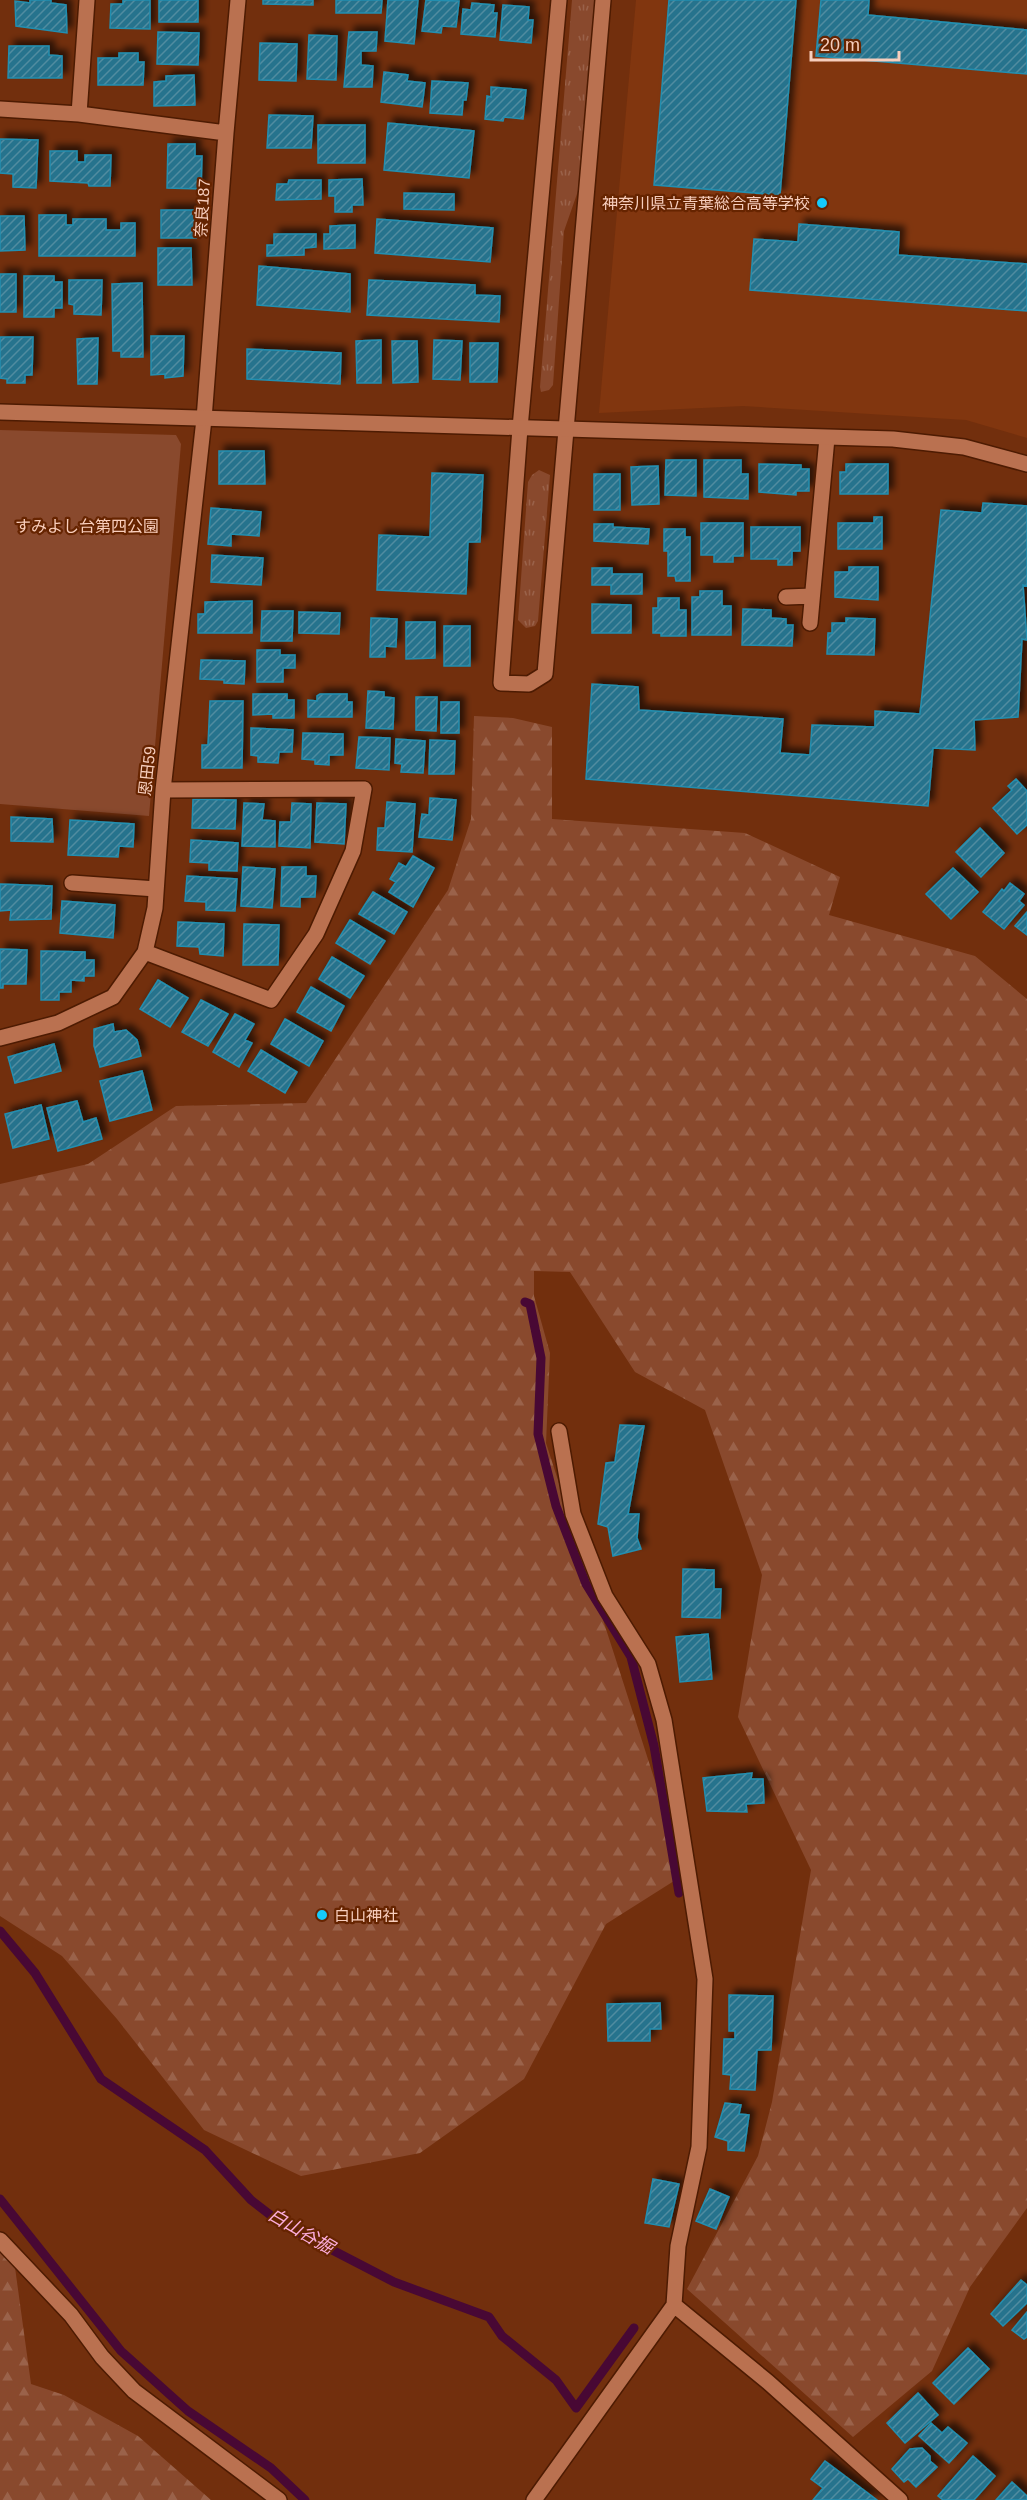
<svg xmlns="http://www.w3.org/2000/svg" width="1027" height="2500" font-family="Arial,'Noto Sans JP',sans-serif">
<style>
.built{fill:#81360f}
.grass{fill:url(#grass-tufts)}
.forest{fill:url(#forest-firs)}
.park{fill:#89492d}
.lines{fill:none;stroke-linecap:round;stroke-linejoin:round}
.stream{stroke:#480834;stroke-width:9}
.building{fill:url(#building-hatch);stroke:#248fb0;stroke-width:1.5;filter:url(#shadow)}
.minor-casing{stroke:#4d1b02;stroke-width:18}
.tertiary-casing{stroke:#4d1b02;stroke-width:18}
.minor{stroke:#ba7150;stroke-width:15}
.tertiary{stroke:#ba7150;stroke-width:15}
.poi-dot{fill:#15cafb;stroke:#662400;stroke-width:2}
.labels{text-anchor:middle;stroke-width:4.5;stroke-linejoin:round;paint-order:stroke}
.poi-label{font-size:16px;fill:#f7cebd;stroke:#662400;text-anchor:end}
.street-label{font-size:16px;fill:#f7cebd;stroke:#662400}
.park-label{font-size:16px;fill:#facfbd;stroke:#662400}
.water-label{font-size:18px;font-style:italic;fill:#fcaddb;stroke:#662400}
</style>
<defs>
<pattern id="grass-tufts" width="24" height="20" patternUnits="userSpaceOnUse" patternTransform="scale(1.5)"><rect width="24" height="20" fill="#89492d"/><path d="M3 7l-1-3M5 7V3M7 7l1-3M15 17l-1-3M17 17v-4M19 17l1-3" fill="none" stroke="#9a624a"/></pattern>
<pattern id="forest-firs" width="22" height="20" patternUnits="userSpaceOnUse" patternTransform="scale(1.5)"><rect width="22" height="20" fill="#89492d"/><path d="M5 1l3.5 6h-7zM16 11l3.5 6h-7z" fill="#9a624a"/></pattern>
<pattern id="building-hatch" width="6" height="6" patternUnits="userSpaceOnUse" patternTransform="scale(1.5)"><rect width="6" height="6" fill="#26738d"/><path d="M-1 1l2-2M0 6l6-6M5 7l2-2" fill="none" stroke="#518ca0"/></pattern>
<filter id="shadow"><feDropShadow dx="5.5" dy="-5.5" stdDeviation="3" flood-color="#0009"/></filter>
</defs>
<rect width="100%" height="100%" fill="#722f0d"/>
<path class="built" d="M636,0H1027V438L966,420L743,406L599,413Z"/>
<path class="grass" d="M572,0H595L578,191L564,231L553,385L549,390L541,392L540,387Z
M539,470L550,475L538,621L535,626L526,628L518,620L528,482L532,475Z"/>
<path class="forest" d="M474,716L513,718L552,727V819L745,833L840,877L829,915L975,956L1027,999V2208L970,2287L932,2371L853,2437L687,2289L758,2156L772,2102L811,1870L738,1717L762,1575L705,1410L635,1372L570,1272L534,1271V1296L550,1353L546,1443L685,1874L606,1924L524,2079L420,2153L301,2176L204,2130L117,2019L62,1956L0,1916V1184L88,1164L176,1106L306,1103L448,890L471,819Z
M0,2250L13,2253L31,2384L64,2395L138,2436L211,2500H0Z"/>
<path class="park" d="M0,430L176,435L181,444L149,816L0,804Z"/>
<g class="lines">
<path class="stream" d="M525,1302L530,1304L541,1358L538,1434L556,1506L586,1584L631,1657L654,1746L679,1893
M0,1931L35,1973L101,2079L205,2150L251,2200L282,2224L394,2282L489,2317L502,2336L556,2380L576,2408L634,2328
M0,2199L121,2351L188,2411L271,2468L305,2500"/>
</g>
<path class="building" d="M30,0H51V3L66,5L67,33L16,26L15,1L30,3Z
M123,0H150V29L110,28L111,4H123Z
M159,0H198V22H159Z
M263,0H313V5L263,4Z
M336,0H382L381,13H336Z
M388,0H418L414,44L385,41Z
M426,0L459,1L456,27L442,26L441,33L422,31Z
M669,0H796L780,195L654,185Z
M821,0H869L868,15L1027,30V74L816,56Z
M472,3L494,5L493,13H497L495,37L461,34L463,9L471,10Z
M503,5L529,7L528,20H533L531,43L500,40Z
M158,32L199,33L198,65L157,64Z
M349,32H377L376,51H361V65L373,66L372,87H344Z
M309,35L337,36L336,80L307,79Z
M260,43L297,44L296,81L259,80Z
M9,46H49V55L62,56V78H8Z
M119,53H138V62H144L143,85H98V58H119Z
M384,72L408,75L407,81L425,83L422,107L381,102Z
M194,75L195,105L154,106V82L166,81V76Z
M432,81L468,83L466,100H463L462,115L430,113Z
M491,87L526,90L523,119L504,117L503,121L485,119L487,96L491,97Z
M269,115L313,116L311,148H267Z
M388,123L474,131L469,178L384,170Z
M318,125H365V163H318Z
M0,139L38,140L36,188L13,187V174L0,173Z
M168,144H195V156H202L201,189L167,188Z
M50,151H77V162H85V155H111L110,186H89L88,183L50,181Z
M362,179L363,205H352V212H335V196H329V180Z
M289,180H321V199L276,200L277,184H288Z
M404,193L454,194V210L404,209Z
M161,210H196V238H161Z
M39,215H66V225H73V219H106V230H121V223H135V256H39Z
M0,216H24L25,250L0,251Z
M377,219L493,228L490,262L375,253Z
M799,224L899,232L898,255L1027,264V311L750,290L754,239L798,242Z
M355,225V248L324,249V234H330V226Z
M274,234H316V247L304,248V255L267,256V245H274Z
M158,248H191L192,285H158Z
M259,266L350,274V312L257,305Z
M0,274H16V312H0Z
M24,276H54V282H62V308H54V317H24Z
M69,280H102L101,315L74,314V305L69,304Z
M369,280L475,285V295L500,296L499,322L367,315Z
M142,283L143,357H121V351H113L112,284Z
M151,336H184L183,376L165,378V374L151,375Z
M0,337H33L32,375H25V383H7V379L0,378Z
M98,338L97,384H78L77,339Z
M381,340V383H357L356,341Z
M434,340L462,341L460,380L433,379Z
M392,341H417L418,382L393,383Z
M470,343H498L497,382H470Z
M247,349L341,353L340,384L247,379Z
M219,451H264L265,484H219Z
M666,460H696V496L665,495Z
M704,460H741V474H748V499L704,497Z
M759,464L801,465V469H809V491H796V495L759,492Z
M846,464H888V494H840V472H846Z
M658,466L659,504L632,505L631,467Z
M432,473L483,475L480,542H468L466,594L377,590L379,535L430,537Z
M594,474H620V510H594Z
M983,503L1027,506V586L1023,585L1027,640L1022,639L1018,717L974,720L975,750L933,748L928,806L586,779L592,684L638,687L639,710L783,719L780,753L810,755L812,725L875,727V711L920,714L941,510L982,513Z
M211,508L261,512L259,536L231,534V546L208,544Z
M874,517H882V549H838V523H874Z
M701,523H743V556H733V562H714V555H701Z
M594,524H613V527L649,529L648,544L594,541Z
M751,527H800V551H792V565H778V559H751Z
M664,529H685V537H690V581H676L675,576H668V551H664Z
M212,555L263,558L261,585L211,582Z
M849,567H878V600L835,597V572H849Z
M592,568H612V574H642V594H611V585H592Z
M700,591H722V606H731V635H692V597H700Z
M658,598H679V610H686V636H661V633H653V608H658Z
M252,601V633H198V614H205V602Z
M592,604L631,605V633H592Z
M743,609L771,610V618L786,619V625H793L792,646L742,645Z
M262,611H293L292,641H261Z
M299,612L340,613L339,634L299,633Z
M371,618L397,619L396,647L385,646V657H370Z
M846,618L875,619L874,655L827,654L828,633H832V623H846Z
M406,622H435V658L406,659Z
M444,626H470V666H444Z
M257,650H280V655H295V668H283V682H257Z
M201,660L245,661L244,684L224,683V680L200,679Z
M368,691L384,692V697L394,698L393,729L366,728Z
M253,694H287V700H294V718H273V714L253,715Z
M320,694H347V702H352V717H308V700L317,701V696Z
M416,697H437L436,731L416,730Z
M210,701H243L242,768H202V745H208Z
M441,702H459V733H441Z
M251,728L293,730L292,752H279L278,763L258,762V756L251,755Z
M303,733L343,734V755H329V765L315,764V760L302,759Z
M359,737L390,738L389,770L356,768Z
M396,739L425,741L423,773L401,772L402,764L395,763Z
M430,740L455,741L454,774H429Z
M1016,779L1027,791V825L1017,834L993,808L1012,790L1008,786Z
M430,798L456,800L452,840L419,837L422,814L429,815Z
M193,799L236,800L235,829L192,828Z
M387,802L415,804L412,852L377,850L378,828H385Z
M244,803L264,804L262,820L275,821V847L242,846Z
M292,803L311,804L310,848L279,846L280,822H291Z
M317,803L346,804L344,844L315,842Z
M11,817L52,819L53,842L11,841Z
M70,820L134,824L133,847L119,846L118,857L68,855Z
M980,828L1004,853L981,877L956,852Z
M191,840L238,843L237,871L209,870V863L190,862Z
M413,856L434,868L413,907L389,892L396,882L390,879L399,863L406,867Z
M243,867L275,869L272,908L241,906Z
M282,867H306V876H316L315,897H300V907L281,906Z
M953,868L978,892L951,919L926,894Z
M187,876L237,879L235,911L206,910V902L185,901Z
M1010,883L1024,894L1019,901L1024,905L1004,929L983,912L1002,889L1004,891Z
M0,884L52,886L51,919L10,920L11,910L0,911Z
M373,892L407,912L394,934L359,914Z
M62,901L115,905L113,938L60,933Z
M1027,912V935L1015,926Z
M350,920L385,941L370,964L336,943Z
M178,922L224,924L223,956L200,954L199,947L177,946Z
M244,924L279,925L278,965H243Z
M0,949L27,950L26,984H3V988H0Z
M41,951L85,952V960H94V976H84V981L71,980V992H59V1000H41Z
M332,957L364,976L350,998L319,979Z
M158,980L188,998L170,1027L140,1009Z
M311,987L344,1006L331,1031L297,1012Z
M201,1000L228,1014L208,1046L182,1032Z
M235,1014L254,1024L245,1040L252,1043L239,1067L213,1052Z
M285,1019L323,1041L309,1066L271,1044Z
M113,1024L114,1032L126,1030L137,1040L141,1056L100,1067L94,1046V1029Z
M54,1044L61,1071L15,1083L8,1057Z
M261,1050L297,1072L285,1093L248,1071Z
M142,1071L152,1110L110,1121L100,1081Z
M77,1101L83,1122L96,1118L102,1139L58,1151L47,1108Z
M41,1105L49,1139L13,1148L5,1114Z
M620,1425L644,1426L628,1514H639L637,1538L641,1549L613,1556L608,1527L598,1524L606,1463L615,1462Z
M683,1569L714,1570V1589H721L720,1618L682,1617Z
M708,1634L712,1679L680,1682L676,1637Z
M752,1773L751,1779H763L764,1803L746,1804L747,1812L707,1811L703,1778Z
M729,1995L773,1996L771,2050H757L755,2090L730,2089L731,2075L723,2074L724,2039H735V2031H729Z
M660,2003L661,2029H650V2041H608L607,2004Z
M725,2103L741,2105L739,2114L749,2115L744,2151L728,2150V2141L715,2137Z
M653,2179L679,2184L669,2227L645,2223Z
M710,2189L729,2197L716,2229L696,2221Z
M1021,2280L1027,2285V2303L1003,2326L991,2314Z
M1027,2312V2337L1024,2339L1012,2330Z
M968,2348L989,2369L954,2404L933,2383Z
M918,2393L938,2415L905,2443L887,2423Z
M931,2423L942,2433L948,2427L967,2443L949,2463L919,2436Z
M922,2448L930,2456V2461L937,2467L916,2487L908,2479L904,2482L892,2469L910,2449Z
M973,2456L995,2476L974,2500H943L938,2496Z
M825,2461L877,2500H813L823,2488L811,2479Z
M1012,2482L1027,2496V2500H996Z"/>
<g class="lines">
<g class="minor-casing">
<path id="minor" d="M559,0L520,428L501,683L529,684L545,674L603,0
M0,109L79,114L226,133
M79,114L87,0
M786,597L812,596
M810,623L827,438
M72,883L156,889
M145,952L271,1000L316,934L353,851L364,789L163,790
M0,1038L58,1023L113,997L145,952L155,908L163,790L204,419L226,133L238,0
M0,2240L71,2315L102,2357L134,2391L279,2500
M674,2305L768,2382L900,2500
M534,2500L674,2305L678,2246L699,2147L705,1979L664,1720L648,1664L605,1596L573,1514L559,1431"/>
</g>
<g class="tertiary-casing">
<path id="tertiary" d="M0,412L893,439L964,447L1027,464"/>
</g>
<use href="#minor" class="minor"/>
<use href="#tertiary" class="tertiary"/>
</g>
<g class="poi-dot">
<circle cx="822" cy="203" r="6"/>
<circle cx="322" cy="1915" r="6"/>
</g>
<g class="labels">
<g class="poi-label">
<text x="810" y="209">神奈川県立青葉総合高等学校</text>
<text x="334" y="1921" text-anchor="start">白山神社</text>
</g>
<g class="street-label">
<text transform="translate(202 208) rotate(-86)" y="6">奈良187</text>
<text transform="translate(147 771) rotate(-84)" y="6">恩田59</text>
</g>
<g class="park-label">
<text x="87" y="532">すみよし台第四公園</text>
</g>
<g class="water-label">
<text transform="translate(301 2231) rotate(30)" y="6">白山谷掘</text>
</g>
</g>
<path d="M811 51v9h88v-9" fill="none" stroke="#f7cebd" stroke-width="3"/>
<text x="820" y="51" font-size="18" fill="#f7cebd" stroke="#662400" stroke-width="4.5" paint-order="stroke">20 m</text>
</svg>
